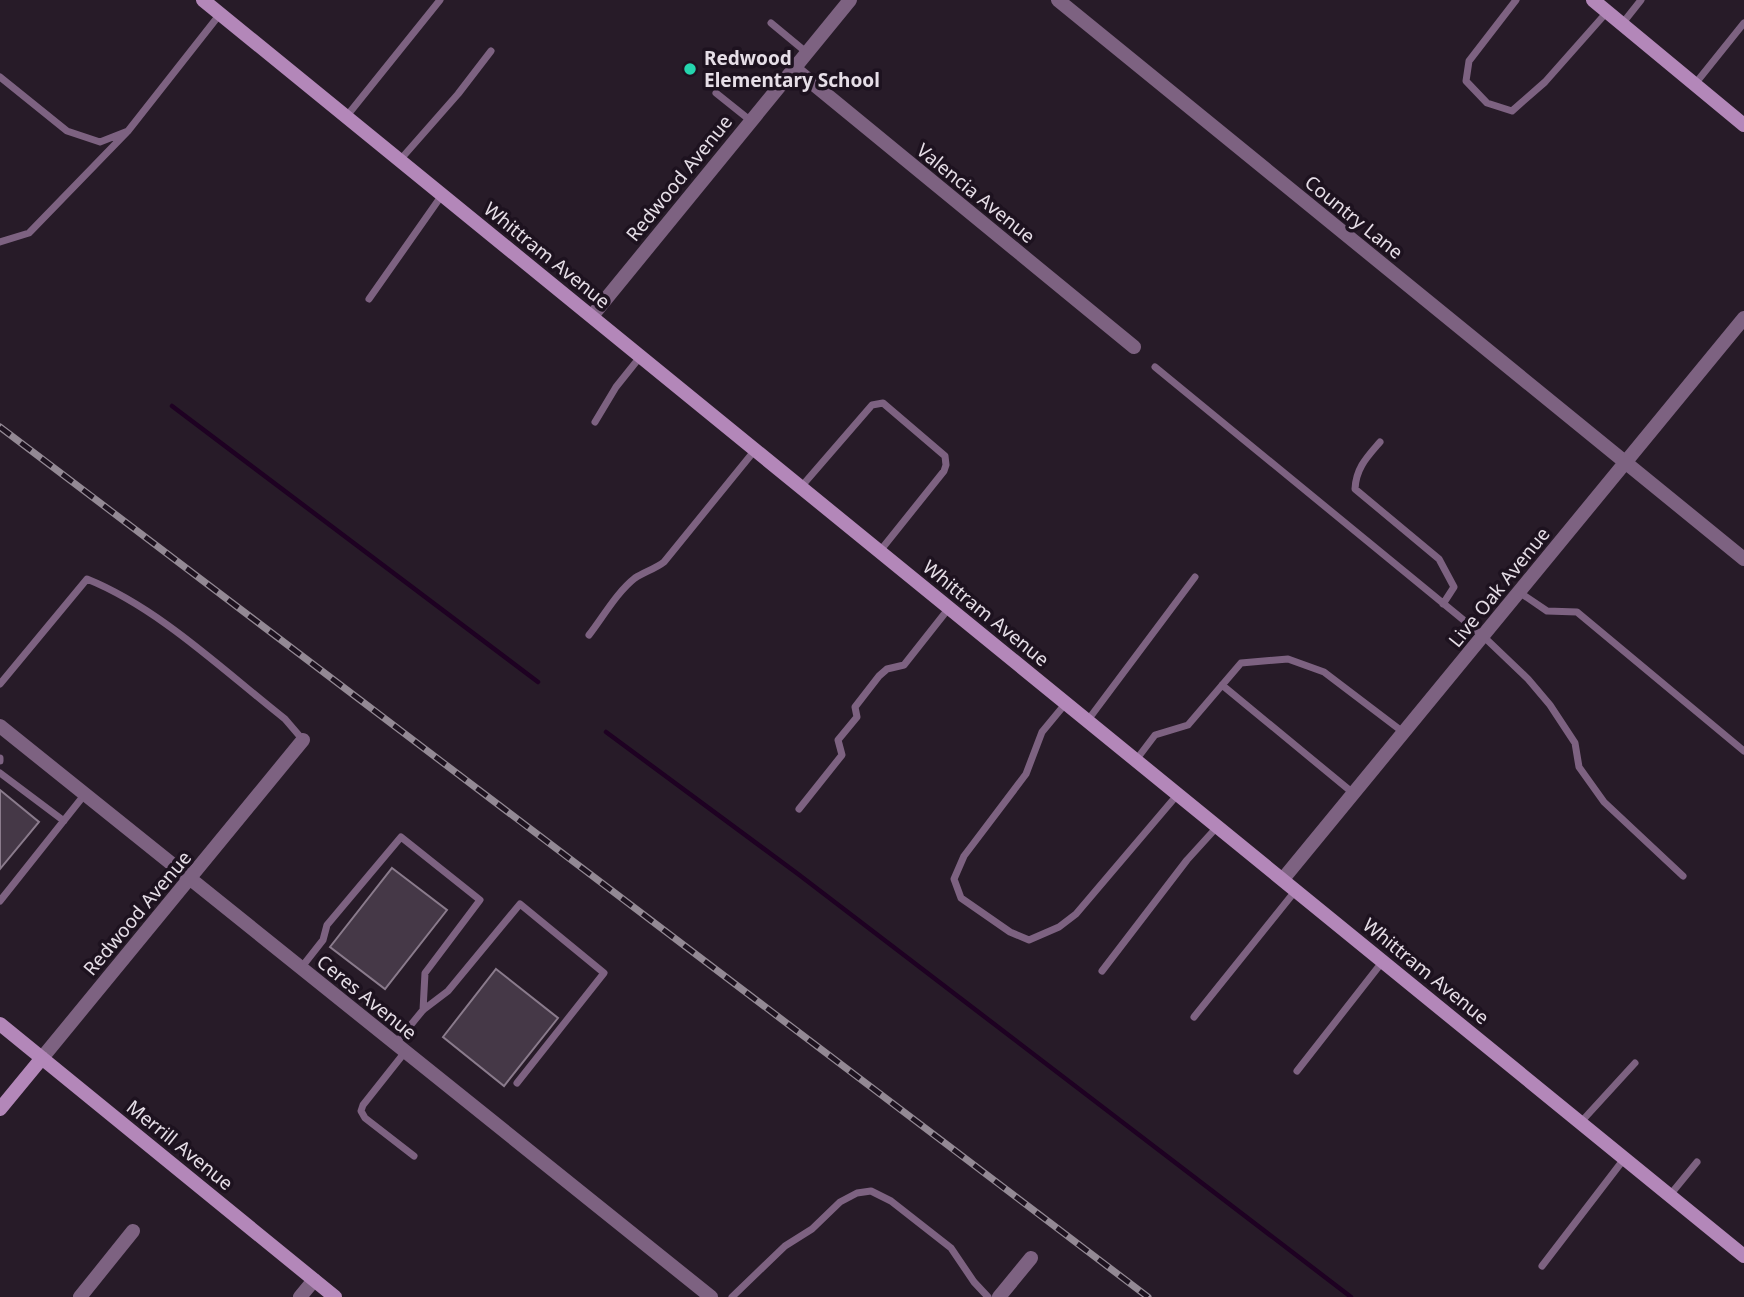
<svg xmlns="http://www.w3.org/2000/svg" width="1744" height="1297" font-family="'Noto Sans',sans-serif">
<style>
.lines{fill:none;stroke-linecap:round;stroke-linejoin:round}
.stream{stroke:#1e0122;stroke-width:4.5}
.building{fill:#453847;stroke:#8a7b8c;stroke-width:2}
.lane{stroke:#7d6281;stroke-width:7}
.street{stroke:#7d6281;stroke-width:14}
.secondary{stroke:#b387b9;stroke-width:14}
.rail-casing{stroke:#938994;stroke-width:7}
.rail{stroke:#1d121f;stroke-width:4.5;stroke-dasharray:13;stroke-linecap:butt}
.poi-dot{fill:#25d5ae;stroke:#1d121f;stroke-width:2.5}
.labels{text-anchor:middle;stroke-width:7;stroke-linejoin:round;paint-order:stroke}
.poi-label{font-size:19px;font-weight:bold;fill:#e6dee7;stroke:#1d121f;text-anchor:start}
.street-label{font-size:19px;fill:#e6dee7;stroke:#1d121f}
</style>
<rect width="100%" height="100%" fill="#271b28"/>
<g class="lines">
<path class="stream" d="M172,406L538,682
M606,732L798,874L1351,1297"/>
</g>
<path class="building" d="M0,790L39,822L0,869Z
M392,868L447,910L385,989L330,947Z
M496,969L558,1018L504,1086L443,1037Z"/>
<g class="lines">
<path class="lane" d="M1516,0L1469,61L1466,81L1487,103L1512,111L1545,82L1607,12
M771,23L806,52
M1622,24L1641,0
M0,77L67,131L100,142L128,131L220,14
M1695,84L1744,23
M716,93L751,121
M346,117L440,0
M400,160L458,94L491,51
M0,242L29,233L127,132
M369,299L442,195
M1155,367L1483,636L1528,679L1550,705L1575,743L1579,767L1604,802L1683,876
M595,422L616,387L640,357
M1380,442C1367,457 1356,468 1355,489L1439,559L1454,587L1443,604
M801,487L872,405L883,403L945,456L946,465L944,471L880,551
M1519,592L1547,611L1577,612L1744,751
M589,635C603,617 617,592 635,578C644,572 655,569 664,562L755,450
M0,684L87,579C159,608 224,671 285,719L303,740
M1222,685L1353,793
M1066,703L1042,732L1026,774L964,856L954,879L961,898L1010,932L1029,940L1059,927L1076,914L1178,794
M1088,720L1195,577
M0,758V761
M1136,760L1155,735L1188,725L1241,663L1288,659L1324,672L1403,732
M0,773L64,821
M799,809L842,755L838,740L857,717L855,707L879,676L887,669L904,665L949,608
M0,901L85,794
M301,968L323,940L327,925L401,837L480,900L425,973L423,1010
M1102,971L1187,860L1217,827
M1194,1017L1296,890
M396,1043L423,1010L448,991L520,904L604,973L517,1083
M405,1052L363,1105L361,1111L365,1118L414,1156
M1297,1071L1383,961
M1581,1122L1635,1063
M1670,1195L1697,1162
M1542,1266L1624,1159
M732,1297L785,1246L812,1229L840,1202L857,1193L871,1191L891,1201L951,1248L974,1282L988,1297"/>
<path class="street" d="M1058,0L1744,559
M794,68L1134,347
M592,316L850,0
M0,726L711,1297
M1283,879L1744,318
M42,1058L303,740
M80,1297L133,1231
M300,1297L314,1280
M999,1297L1031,1258"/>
<path class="secondary" d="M203,0L1744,1256
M1593,0L1744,125
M0,1024L335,1297
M0,1109L42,1058"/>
<g class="rail-casing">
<path id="rail" d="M0,427L1148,1297"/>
</g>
<use href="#rail" class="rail"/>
</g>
<circle class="poi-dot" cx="690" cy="69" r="7"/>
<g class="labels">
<g class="poi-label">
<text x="704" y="65">Redwood<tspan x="704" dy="22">Elementary School</tspan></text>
</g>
<g class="street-label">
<text transform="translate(679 178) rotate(-51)" y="7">Redwood Avenue</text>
<text transform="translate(976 193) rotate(39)" y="7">Valencia Avenue</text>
<text transform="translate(1354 217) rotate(39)" y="7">Country Lane</text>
<text transform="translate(547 255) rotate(39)" y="7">Whittram Avenue</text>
<text transform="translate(1499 587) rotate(-51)" y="7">Live Oak Avenue</text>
<text transform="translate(986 613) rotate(39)" y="7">Whittram Avenue</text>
<text transform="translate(137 913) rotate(-50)" y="7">Redwood Avenue</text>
<text transform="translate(1426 971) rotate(39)" y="7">Whittram Avenue</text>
<text transform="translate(367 997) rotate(39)" y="7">Ceres Avenue</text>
<text transform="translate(180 1145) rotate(39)" y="7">Merrill Avenue</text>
</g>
</g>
</svg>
